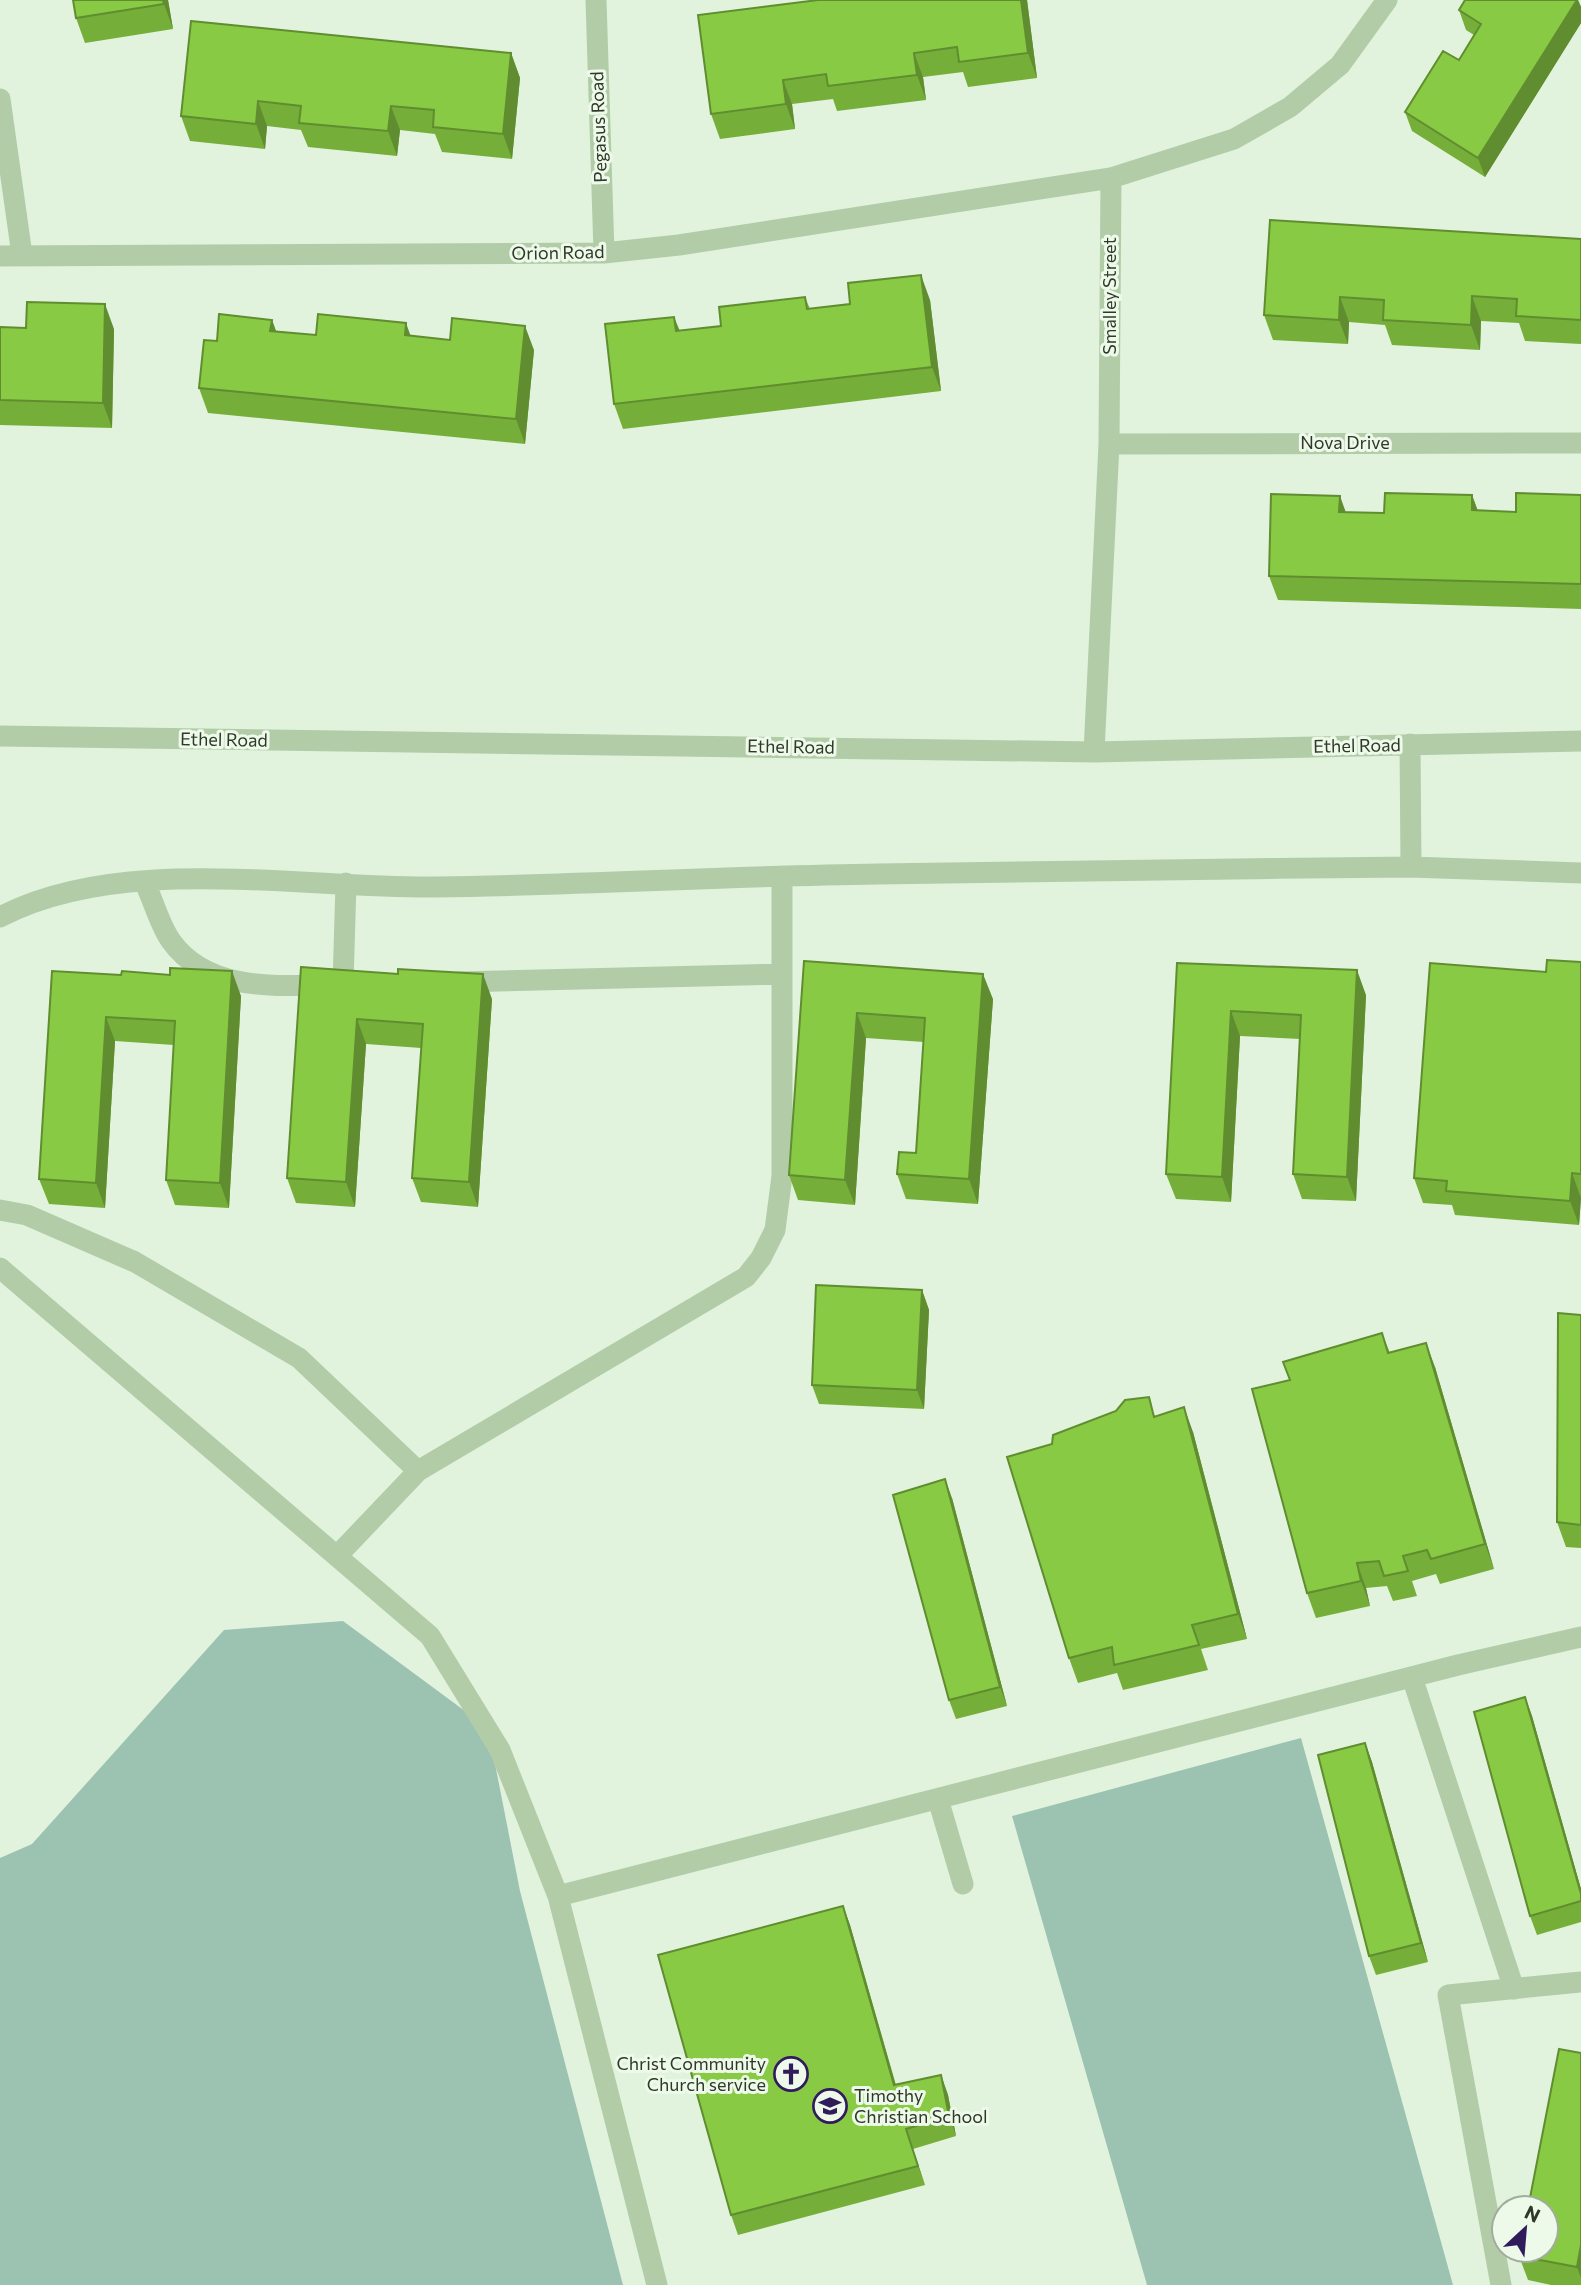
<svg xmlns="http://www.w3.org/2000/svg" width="1581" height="2285" font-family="Commissioner,sans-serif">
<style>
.green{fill:#9cc3b2}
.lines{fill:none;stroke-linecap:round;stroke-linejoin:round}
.minor{stroke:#b3cca8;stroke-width:21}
.wall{fill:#76ae3a}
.shaded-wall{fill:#608d30}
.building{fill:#89ca44;stroke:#608d30;stroke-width:2}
.labels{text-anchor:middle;stroke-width:6;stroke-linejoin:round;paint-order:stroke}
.street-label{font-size:18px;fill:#303829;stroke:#edfaea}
.poi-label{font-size:18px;fill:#303829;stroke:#edfaea;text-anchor:end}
</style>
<rect width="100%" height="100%" fill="#e2f3dd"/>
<path class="green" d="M343,1621L488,1728L520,1891L623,2285H0V1858L32,1844L224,1630Z
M1301,1738L1453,2285H1147L1012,1816Z"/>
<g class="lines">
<path class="minor" d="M596,0L604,253
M0,99L22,255
M0,256L604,253L679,245L1111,178L1234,139L1290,107L1340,65L1387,0
M1109,444L1580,443
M0,736L1094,752L1581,741
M1410,744L1411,867L1581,873
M1094,752L1109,444L1111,178
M144,881C153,899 159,924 171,941C207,991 273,986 328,985
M0,917C121,853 302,889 436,887C583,885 730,876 877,874C1055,870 1233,869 1411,867
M458,982L782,974
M343,984L346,883
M0,1210L27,1215L135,1262L299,1358L418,1471L338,1555
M0,1268L430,1636L500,1750L558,1896L657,2285
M418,1471L746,1277L761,1258L775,1230L782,1176V876
M1412,1677L1514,1989
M938,1799L963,1884
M558,1896L1458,1665L1581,1637
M1501,2285L1448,1995L1581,1982"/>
</g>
<path class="wall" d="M73,0H168L173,29L85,43L76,18Z
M1027,0L1037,78L968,87L963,72L923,77L926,100L837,111L833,99L792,104L795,129L720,139L711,114L698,15Z
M1465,0H1578L1581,7V23L1485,177L1412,131L1405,112L1459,60L1474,35L1466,30L1459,10Z
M511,53L520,78L512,159L442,152L435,134L400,130L397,156L308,147L301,130L267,126L265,149L190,141L181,116Z
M1581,239V344L1525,341L1519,323L1481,321L1480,350L1392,345L1385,325L1349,322L1348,344L1273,340L1264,315Z
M805,297L810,309L930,300L941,391L623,429L614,404L674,317L680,331L721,326Z
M272,320L276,331L316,335L411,336L534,350L525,444L208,413L199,388Z
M0,327L114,329L112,428L0,425Z
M1472,495L1478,511L1516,512L1581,495V609L1278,600L1269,576L1384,513Z
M804,961L993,999L978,1204L906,1199L897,1174L916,1153L924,1042L866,1038L855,1205L798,1200L789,1175Z
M1581,962V1198L1579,1225L1455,1215L1452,1205L1423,1203L1414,1178L1546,972Z
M1177,963L1366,995L1356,1201L1302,1199L1293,1174L1300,1039L1240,1036L1231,1202L1176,1199L1166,1174Z
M301,967L492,999L478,1207L421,1202L412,1178L421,1048L366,1044L355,1207L296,1203L287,1178Z
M52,971L241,996L229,1208L175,1205L166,1180L174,1045L115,1041L105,1208L49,1204L39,1179Z
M922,1290L929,1310L924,1409L819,1404L812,1385Z
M1581,1315V1548L1566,1547L1557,1522Z
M1382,1333L1390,1353L1435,1367L1494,1569L1440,1584L1436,1574L1412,1581L1417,1596L1393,1601L1387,1586L1366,1588L1370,1606L1316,1618L1307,1593L1290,1380L1283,1362Z
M1156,1416L1193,1432L1247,1639L1201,1649L1208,1670L1123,1690L1117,1673L1078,1683L1069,1658Z
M952,1498L1007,1706L956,1719L949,1700Z
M1525,1697L1532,1716L1581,1889V1922L1537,1935L1530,1916Z
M1365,1743L1372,1762L1428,1962L1376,1975L1369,1956Z
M843,1906L850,1925L896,2085L941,2075L948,2095L956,2136L913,2149L925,2185L738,2235L731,2215Z
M1581,2053V2285H1551L1528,2280L1519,2256Z"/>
<path class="shaded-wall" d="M163,0H168L173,29L164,4Z
M1021,0H1027L1037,78L1028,53Z
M1577,0H1578L1581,7V23L1485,177L1478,158Z
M511,53L520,78L512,159L503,134Z
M914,53L923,77L926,100L917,75Z
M783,80L792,104L795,129L786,104Z
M258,101L267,126L265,149L256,124Z
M391,106L400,130L397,156L388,131Z
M921,275L930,300L941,391L932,367Z
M1472,296L1481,321L1480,350L1471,325Z
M1340,297L1349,322L1348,344L1339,320Z
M105,304L114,329L112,428L103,403Z
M674,317L683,341L676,331Z
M272,320L281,345L270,331Z
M406,323L415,348L405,335Z
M525,326L534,350L525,444L516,419Z
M1472,495L1481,520L1472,510Z
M1340,496L1349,521L1339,512Z
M1357,970L1366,995L1356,1201L1347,1177Z
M232,971L241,996L229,1208L220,1183Z
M483,974L492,999L478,1207L469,1182Z
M983,974L993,999L978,1204L969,1179Z
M1231,1011L1240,1036L1231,1202L1222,1177Z
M857,1013L866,1038L855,1205L845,1180Z
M106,1017L115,1041L105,1208L96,1183Z
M357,1019L366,1044L355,1207L346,1182Z
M1572,1173L1581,1198L1579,1225L1570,1201Z
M922,1290L929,1310L924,1409L917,1390Z
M1426,1343L1435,1367L1494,1569L1485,1544Z
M1184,1407L1193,1432L1247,1639L1238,1614Z
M945,1479L952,1498L1007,1706L1000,1687Z
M1357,1563L1366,1588L1370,1606L1361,1581Z
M1525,1697L1532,1716L1581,1889V1894Z
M1365,1743L1372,1762L1428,1962L1421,1943Z
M843,1906L850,1925L901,2104L894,2085Z
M941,2075L948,2095L956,2136L949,2116Z
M906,2129L913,2149L925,2185L918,2166Z
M1581,2245V2278L1577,2267Z"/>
<path class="building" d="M73,0H163L164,4L76,18Z
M818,0H1021L1028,53L959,62L957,47L914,53L917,75L828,86L826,74L783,80L786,104L711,114L698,15Z
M1465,0H1577L1478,158L1405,112L1443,51L1459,60L1481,24L1459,10Z
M191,21L511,53L503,134L433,127L434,110L391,106L388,131L299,123L301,106L258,101L256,124L181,116Z
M1270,220L1581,239V320L1516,316L1517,299L1472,296L1471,325L1383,320L1384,300L1340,297L1339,320L1264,315Z
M921,275L932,367L614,404L605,324L674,317L676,331L721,326L719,307L805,297L807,309L850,304L848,283Z
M27,302L105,304L103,403L0,400V327L26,328Z
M219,314L272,320L270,331L316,335L318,314L406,323L405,335L450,340L452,318L525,326L516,419L199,388L204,340L217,341Z
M1385,493L1472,495V510L1516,512V493L1581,495V584L1269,576L1271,494L1340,496L1339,512L1384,513Z
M1547,960L1581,962V1174L1572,1173L1570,1201L1446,1191L1447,1181L1414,1178L1430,963L1546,972Z
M804,961L983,974L969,1179L897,1174L899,1152L916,1153L925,1018L857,1013L845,1180L789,1175Z
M1177,963L1357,970L1347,1177L1293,1174L1301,1015L1231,1011L1222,1177L1166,1174Z
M301,967L398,974V969L483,974L469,1182L412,1178L423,1024L357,1019L346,1182L287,1178Z
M170,968L232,971L220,1183L166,1180L175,1021L106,1017L96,1183L39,1179L52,971L121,975L122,971L170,975Z
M816,1285L922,1290L917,1390L812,1385Z
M1558,1313L1581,1315V1525L1557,1522Z
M1382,1333L1388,1353L1426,1343L1485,1544L1431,1559L1427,1550L1403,1556L1408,1571L1384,1576L1379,1561L1357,1563L1361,1581L1307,1593L1252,1389L1290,1380L1283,1362Z
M1149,1397L1154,1417L1184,1407L1238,1614L1192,1625L1199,1645L1114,1665L1112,1647L1069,1658L1007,1457L1052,1444L1053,1435L1116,1411L1125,1400Z
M945,1479L1000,1687L949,1700L893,1495Z
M1525,1697L1581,1894V1901L1530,1916L1474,1712Z
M1365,1743L1421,1943L1369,1956L1318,1755Z
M843,1906L894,2085L941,2075L949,2116L906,2129L918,2166L731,2215L658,1955Z
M1559,2049L1581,2053V2245L1577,2267L1519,2256L1520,2250H1546V2208H1528Z"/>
<defs>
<g id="church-ring" transform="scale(1.75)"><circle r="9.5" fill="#edfaea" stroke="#301c5b" stroke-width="1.5"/><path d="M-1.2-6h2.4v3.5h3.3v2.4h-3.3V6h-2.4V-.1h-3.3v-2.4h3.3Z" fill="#301c5b"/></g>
<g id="school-ring" transform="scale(1.75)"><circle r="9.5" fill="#edfaea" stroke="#301c5b" stroke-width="1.5"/><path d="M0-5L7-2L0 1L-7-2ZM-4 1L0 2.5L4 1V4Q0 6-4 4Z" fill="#301c5b"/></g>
</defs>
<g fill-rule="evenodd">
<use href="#church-ring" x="791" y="2074"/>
<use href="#school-ring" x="830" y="2106"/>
</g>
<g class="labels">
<g class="street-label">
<text transform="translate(599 127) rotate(-92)" y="6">Pegasus Road</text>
<text transform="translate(558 253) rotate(-1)" y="6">Orion Road</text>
<text transform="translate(1110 296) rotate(-90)" y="6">Smalley Street</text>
<text x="1345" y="449">Nova Drive</text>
<text transform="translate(224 740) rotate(1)" y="6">Ethel Road</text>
<text transform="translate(1357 746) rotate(-1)" y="6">Ethel Road</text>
<text transform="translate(791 747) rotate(1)" y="6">Ethel Road</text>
</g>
<g class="poi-label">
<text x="766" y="2070">Christ Community<tspan x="766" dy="21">Church service</tspan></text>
<text x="854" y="2102" text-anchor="start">Timothy<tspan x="854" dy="21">Christian School</tspan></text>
</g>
</g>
<g transform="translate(1525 2229) rotate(26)"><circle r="33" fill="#edfaea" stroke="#a1ac9d" stroke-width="2"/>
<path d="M0-5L12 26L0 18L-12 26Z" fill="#301c5b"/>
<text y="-10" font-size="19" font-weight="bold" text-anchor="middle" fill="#303829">N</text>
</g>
</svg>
